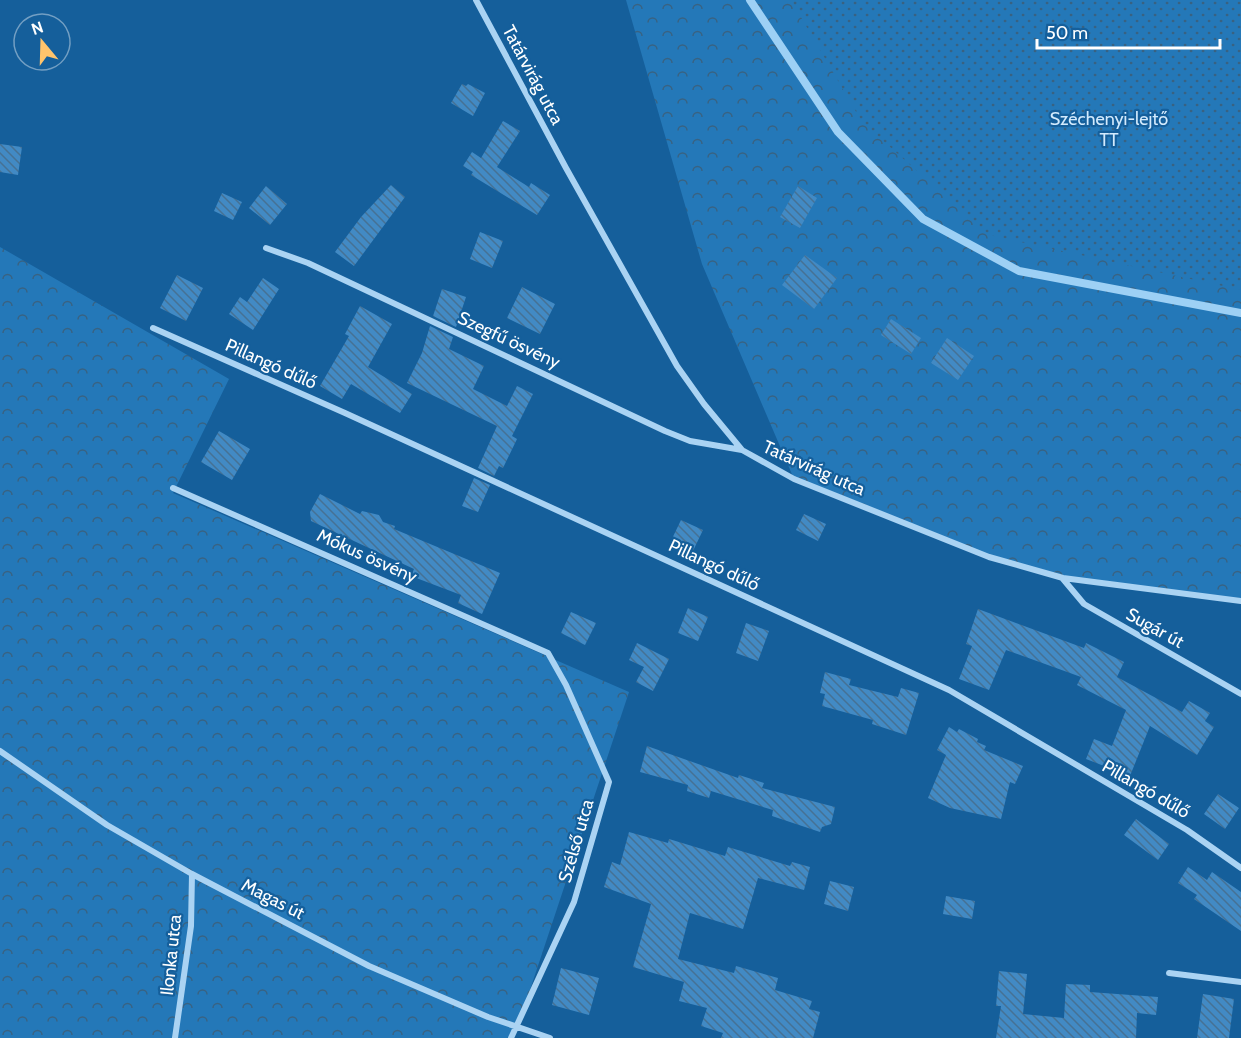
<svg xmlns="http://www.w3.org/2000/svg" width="1241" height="1038" font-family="Cabin,sans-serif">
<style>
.forest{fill:url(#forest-crowns)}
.park{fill:url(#park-dots)}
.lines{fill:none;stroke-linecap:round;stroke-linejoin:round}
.stream{stroke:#9dd0f5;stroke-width:8}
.building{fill:url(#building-back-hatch)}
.minor{stroke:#aad3f3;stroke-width:6}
.labels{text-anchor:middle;stroke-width:4.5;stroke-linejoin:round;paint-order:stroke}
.street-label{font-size:18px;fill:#fff;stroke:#155f9b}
.park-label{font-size:18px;fill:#d2eafd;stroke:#155f9b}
</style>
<defs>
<pattern id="forest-crowns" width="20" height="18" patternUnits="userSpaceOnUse" patternTransform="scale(1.5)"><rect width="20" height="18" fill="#2478b8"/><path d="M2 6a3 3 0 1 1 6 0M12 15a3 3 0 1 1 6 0" fill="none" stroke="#386282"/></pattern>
<pattern id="park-dots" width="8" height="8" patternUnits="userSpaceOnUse" patternTransform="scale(1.5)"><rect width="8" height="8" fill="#2478b8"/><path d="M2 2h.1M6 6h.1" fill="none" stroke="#386282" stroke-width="1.8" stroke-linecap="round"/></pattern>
<pattern id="building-back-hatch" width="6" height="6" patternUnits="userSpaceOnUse" patternTransform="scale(1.5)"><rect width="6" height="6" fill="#428ac4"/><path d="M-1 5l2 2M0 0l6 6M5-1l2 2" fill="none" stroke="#467194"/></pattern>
</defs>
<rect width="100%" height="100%" fill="#155f9b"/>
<path class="forest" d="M626,0H1241V601L1063,578L989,557L794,479L702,264Z
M0,247L229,379L173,493L629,692L514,1038H0Z"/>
<path class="park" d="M791,0H1241V290L989,235L862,122Z"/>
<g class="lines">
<path class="stream" d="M750,0L838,132L923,219L1019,271L1241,313"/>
</g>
<path class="building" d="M462,84L466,86L468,84L485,93L473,116L451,103Z
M503,121L520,131L497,167L529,187L531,183L550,195L537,215L471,175L473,172L463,166L472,152L481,158Z
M0,144L22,147L18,175L0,172Z
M391,185L405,197L354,266L335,252L361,217Z
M266,186L287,204L270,225L249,208Z
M798,186L817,198L800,228L780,217Z
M222,193L242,202L233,220L214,211Z
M480,232L503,241L492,268L470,259Z
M805,255L837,278L814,309L782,285Z
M177,275L203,288L186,321L160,308Z
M263,278L279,289L253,330L229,314L240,297L247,302Z
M522,287L555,304L540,334L507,318Z
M442,289L466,297L456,327L433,316Z
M360,306L392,324L368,367L412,394L400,413L351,384L342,399L320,386L349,336L345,334Z
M891,319L921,338L911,354L881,335Z
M430,326L453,337L449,349L484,366L473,389L507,406L517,386L533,394L512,436L517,439L503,468L499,466L494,476L478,468L497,426L407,383L422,353Z
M947,338L974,356L958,380L931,363Z
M219,431L250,449L232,480L201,462Z
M474,478L490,485L478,512L462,506Z
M320,494L360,514L362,511L379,515L383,522L395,526L394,529L500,573L482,614L458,603L461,595L411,576L414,569L311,521L310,512Z
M804,514L826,524L818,541L796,530Z
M681,520L703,530L691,555L669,545Z
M688,608L708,617L698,641L678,633Z
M978,609L1084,648L1086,643L1124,662L1117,677L1182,712L1189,701L1210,713L1205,721L1214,727L1197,755L1150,726L1130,776L1086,759L1094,739L1112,746L1126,710L1077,685L1081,677L1006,650L989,690L959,679L972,646L966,644Z
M571,612L596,623L585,645L561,633Z
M746,623L769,631L758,661L736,653Z
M637,643L669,659L653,691L636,682L644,667L629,660Z
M825,672L851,679L849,685L898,697L901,688L919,693L906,735L872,724L873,720L822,706L825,694L820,693Z
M949,727L957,732L959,729L978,739L977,742L986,746L984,750L1023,766L1015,784L1010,782L1001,819L950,808L928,798L946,755L937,750Z
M647,746L738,778L739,775L764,783L762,788L835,807L831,824L822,827L820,832L772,816L773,810L711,791L709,798L687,791L688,785L640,772Z
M1218,794L1239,808L1225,829L1204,814Z
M1136,819L1169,844L1158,860L1124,835Z
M629,832L668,843L669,839L725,856L728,847L790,866L792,862L810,867L804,890L758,878L743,929L690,913L678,959L734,973L736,966L778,978L775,990L812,1001L809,1009L820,1012L813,1038H721L723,1033L701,1026L707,1008L679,1001L684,982L633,967L651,904L604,887L612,862L620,865Z
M1188,867L1207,880L1212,872L1241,892V931L1194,899L1197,895L1178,883Z
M830,881L854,887L848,911L824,904Z
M946,896L975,901L972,919L943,914Z
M561,968L599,978L589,1015L552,1005Z
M999,971L1027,974L1023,1014L1064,1018L1066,984L1090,985V992L1158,997L1156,1015L1137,1013L1136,1038H996L1001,1006H996Z
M1203,994L1234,999L1229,1038H1197Z"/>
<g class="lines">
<path class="minor" d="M476,0L566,168L677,366L704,404L742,450L794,479L989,557L1063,578L1241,601
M266,248L308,263L665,431L690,441L742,450
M153,328L345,413L949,690L1187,830L1241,868
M173,488L548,653L566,685L609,782L574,902L511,1038
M1063,579L1084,604L1241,694
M0,751L107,825L192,874L369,966L488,1017L550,1038
M1169,973L1241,982
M175,1038L191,926L192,874"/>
</g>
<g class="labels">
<g class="street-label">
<text transform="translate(533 75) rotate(62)" y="6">Tatárvirág utca</text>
<text transform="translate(509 340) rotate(25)" y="6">Szegfű ösvény</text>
<text transform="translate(271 364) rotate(24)" y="6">Pillangó dűlő</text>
<text transform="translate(814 468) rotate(24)" y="6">Tatárvirág utca</text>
<text transform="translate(367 556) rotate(24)" y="6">Mókus ösvény</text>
<text transform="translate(714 565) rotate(25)" y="6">Pillangó dűlő</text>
<text transform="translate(1155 628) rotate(29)" y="6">Sugár út</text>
<text transform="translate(1146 789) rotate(30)" y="6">Pillangó dűlő</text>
<text transform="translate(576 841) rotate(-74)" y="6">Szélső utca</text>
<text transform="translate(273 899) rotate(27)" y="6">Magas út</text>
<text transform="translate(171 955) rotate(-84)" y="6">Ilonka utca</text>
</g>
<g class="park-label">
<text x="1109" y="125">Széchenyi-lejtő<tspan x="1109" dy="21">TT</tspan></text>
</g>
</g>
<g transform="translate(42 42) rotate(341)"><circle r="28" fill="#155f9b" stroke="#739fc3" stroke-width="1.5"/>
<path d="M0-4.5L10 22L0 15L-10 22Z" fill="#ffc46c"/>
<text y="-9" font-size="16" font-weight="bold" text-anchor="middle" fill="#ffffff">N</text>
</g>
<path d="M1037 39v9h183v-9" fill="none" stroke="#ffffff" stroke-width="3"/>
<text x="1046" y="39" font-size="18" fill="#ffffff" stroke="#155f9b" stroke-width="4.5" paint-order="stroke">50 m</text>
</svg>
